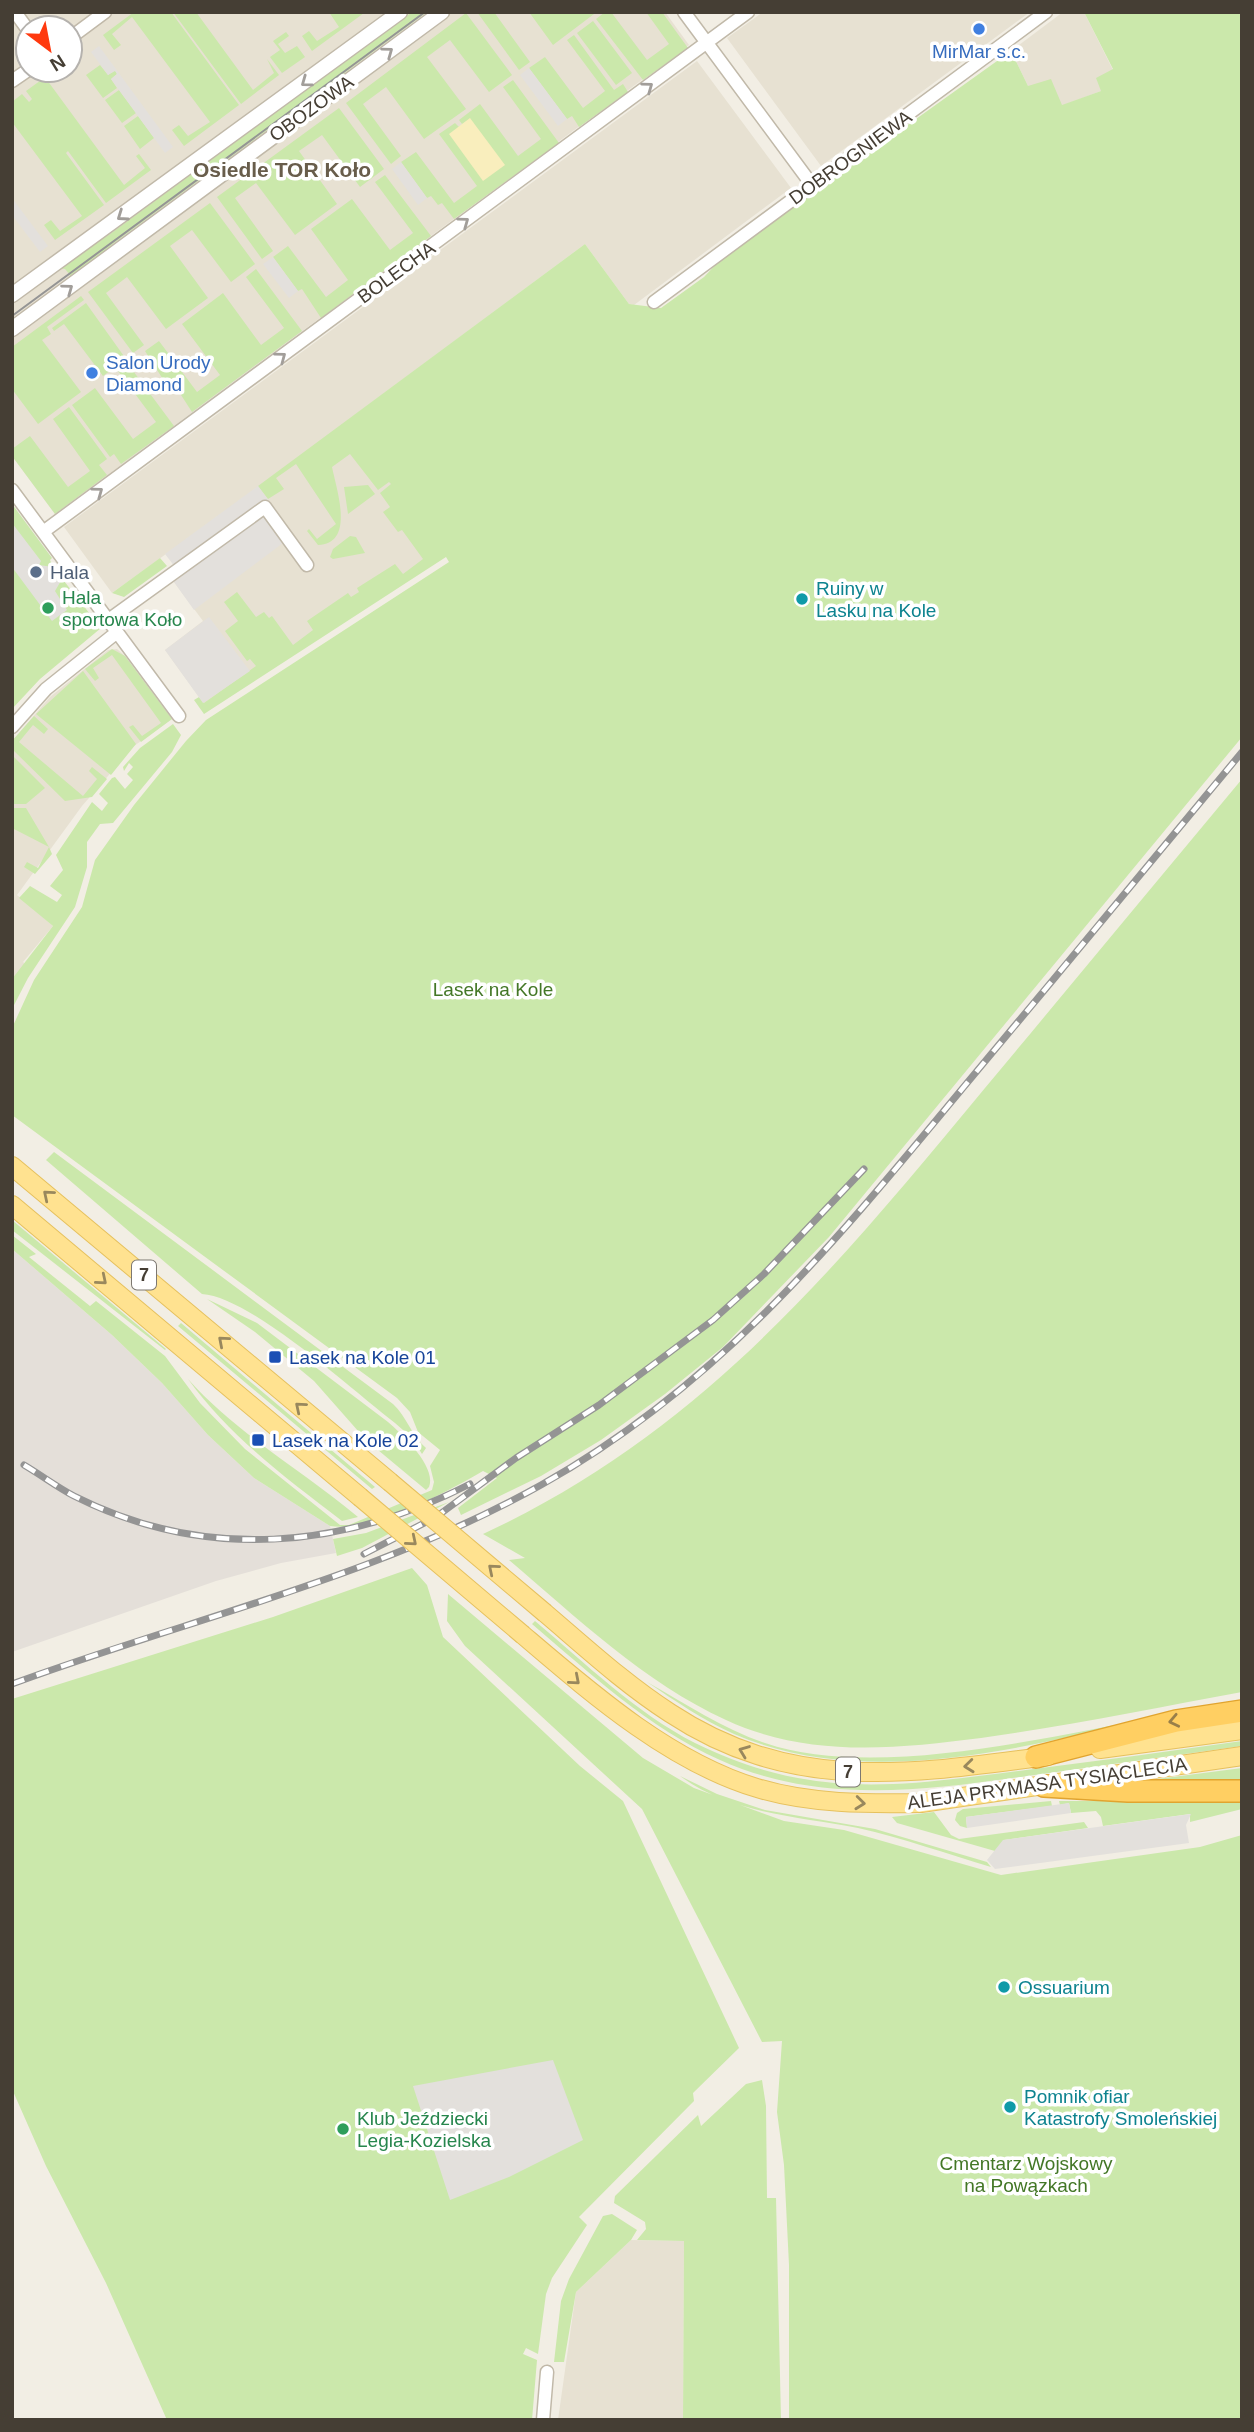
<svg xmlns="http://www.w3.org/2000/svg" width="1254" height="2432" font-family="Arial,sans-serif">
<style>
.residential{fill:#e7e1d2;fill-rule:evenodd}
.industrial{fill:#e4dfd9}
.green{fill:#cbe8ab}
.sand{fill:#f9eebd}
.parking{fill:#e3e0dc}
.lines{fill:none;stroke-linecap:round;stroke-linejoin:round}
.minor-casing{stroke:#c1b9a9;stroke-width:15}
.tertiary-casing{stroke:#c1b9a9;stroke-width:17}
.primary-casing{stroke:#e6c15e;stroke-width:20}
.motorway-casing{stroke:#e1a42f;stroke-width:24}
.minor{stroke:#fff;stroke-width:12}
.tertiary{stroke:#fff;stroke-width:14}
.primary{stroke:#ffe290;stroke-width:18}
.motorway{stroke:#ffcf62;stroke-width:21}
.tram{stroke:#949494;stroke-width:2}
.rail-casing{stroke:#949494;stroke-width:7}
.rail{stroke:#fff;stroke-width:4.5;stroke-dasharray:13;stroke-linecap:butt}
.primary-bridge-casing{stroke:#e6c15e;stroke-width:20;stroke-linecap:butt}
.primary-bridge{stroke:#ffe290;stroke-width:18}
.oneway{stroke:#a29e9a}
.oneway2{stroke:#99885d}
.oneway3{stroke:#997f49}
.shop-dot{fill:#3f7fe0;stroke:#fff;stroke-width:2.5}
.service-dot{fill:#5c6f8a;stroke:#fff;stroke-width:2.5}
.culture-dot{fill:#0f9aa8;stroke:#fff;stroke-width:2.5}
.leisure-dot{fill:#2e9e5b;stroke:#fff;stroke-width:2.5}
.transit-dot{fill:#1a4fb4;stroke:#fff;stroke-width:2.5}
.labels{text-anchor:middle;stroke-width:7;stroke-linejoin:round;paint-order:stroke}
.shield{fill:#fff;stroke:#7d7871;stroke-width:2}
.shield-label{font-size:18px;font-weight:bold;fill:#453e34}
.shop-label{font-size:19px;fill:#366cbe;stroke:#fff}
.street-label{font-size:19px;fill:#453e34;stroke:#fff}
.service-label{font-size:19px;fill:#4e5e75;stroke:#fff;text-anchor:start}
.culture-label{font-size:19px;fill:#0d838f;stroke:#fff;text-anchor:start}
.leisure-label{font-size:19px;fill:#27864d;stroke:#fff;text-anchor:start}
.park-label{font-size:19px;fill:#437726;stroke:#fff}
.transit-label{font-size:19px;fill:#164399;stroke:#fff;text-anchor:start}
.neighbourhood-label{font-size:21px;font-weight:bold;fill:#685d4b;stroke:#fff}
</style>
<rect width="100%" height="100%" fill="#f2eee4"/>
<path class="residential" d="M12,12H665L689,45L55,514L12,456ZM28,28H70V70H28Z
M763,12H1030L821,166L727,38Z
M1063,12H1084L1113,70L1101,91L1061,106L1028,86L1011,51Z
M697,61L791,188L634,305L629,304L585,244L348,420L444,553L208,709L165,650L203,621L174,582L182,576L166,554L112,593L64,527Z
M117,649L125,656L172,719L134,746L82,806L17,895L53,926L23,962L29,967L12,989V741L50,697L108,650Z
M631,2240L684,2241L683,2420H558L576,2292Z"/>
<path class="industrial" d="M12,1249L112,1335L162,1383L208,1435L254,1478L330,1526L336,1553L281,1563L216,1581L12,1652Z"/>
<path class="green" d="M134,12H171L239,105L184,146L172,130L179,125L188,136L210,122L132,17L112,34L121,45L114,50L103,35Z
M173,12H196L253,90L274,73L267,59L279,75L241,104Z
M329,12L364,13L312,51L302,36L309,31L317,41L339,27Z
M412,12H427L114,243L67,283L70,275L65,269L57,268L110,234Z
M477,12H494L530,62L519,70Z
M529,12H593L594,14L553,45Z
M605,12H611L647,60L669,44L646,12H662L688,48L643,80L596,19Z
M1084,12H1242V737L829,1237L723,1347L665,1394L601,1440L541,1476L461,1515L458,1508L497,1478L483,1471C447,1492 371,1533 330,1526L254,1478L208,1435L162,1383L112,1335L12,1249V1235L36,1254L29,1257L90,1306L96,1301L165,1356L200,1403L245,1449L340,1525H349L432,1490L434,1482L430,1466L440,1450L418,1432L410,1412L397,1398L12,1115V1028L34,980L82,907L95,860L134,805L186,741L206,720L449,562L446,557L204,714L194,700L199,697L204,703L256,666L250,659L247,661L225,631L238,621L224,602L237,592L256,617L264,612L269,618L272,616L293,645L313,630L307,621L348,593L351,597L359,592L357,588L395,564L403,574L423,559L402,530L398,532L383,512L390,507L380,493L391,484L389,482L378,490L350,454L332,467C336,488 356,544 318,545L307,531L309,529L317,539L336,524L296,464L276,478L284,489L268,499L258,486L585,244L629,304L661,308L704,277L722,258L1011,51L1028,86L1051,79L1062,105L1101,91L1096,78L1113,69Z
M466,13L512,75L489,92L450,40L427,57L466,109L424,139L386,87L363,104L401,156L391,164L346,103Z
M593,21L632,73L616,85L577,33Z
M286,32L289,36L278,44L285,53L297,46L305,57L282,73L270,57L280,50L273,41Z
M574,35L614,90L623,84L628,92L579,127L572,116L567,119L529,68L545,57L583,108L605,91L567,40Z
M100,65L108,75L115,70L117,74L111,79L117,88L103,98L86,75Z
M55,70H60L47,80L124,185L145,168L136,156L139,154L151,170L106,203L68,151L66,153L104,205L55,240L44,225L51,220L60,231L82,216L12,122V102L22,94L29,102L32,99L26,91Z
M513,80L559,143L454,219L442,203L438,205L431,196L427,198L401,162L416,152L454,203L477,186L439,134L455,123L459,127L449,134L470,119L462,124L459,120L480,104L518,156L541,139L503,87Z
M119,90L136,113L122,123L105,100Z
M339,108L384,169L360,187L322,135L299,151L337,204L295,235L256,183L235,198L273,251L262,259L217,197Z
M138,116L154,138L140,149L124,126Z
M385,175L431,236L321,318L302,289L298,291L273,257L288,246L326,297L348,280L311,229L352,199L390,250L413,233L375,182Z
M210,203L255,264L231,282L192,230L170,246L208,298L166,329L127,277L106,293L144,345L133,353L88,292Z
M256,269L302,331L192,412L172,381L166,384L145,351L159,341L197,392L220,375L182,324L223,293L261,345L284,328L246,277Z
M81,296L84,300L47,327L51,334L42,340L81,392L38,424L12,389V347Z
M86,303L126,359L103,376L64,324L54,331L52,328Z
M128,364L174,426L121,464L114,454L110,457L72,405L95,388L133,439L156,422L118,371Z
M69,407L107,459L99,465L107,475L55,514L12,456V449L30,436L68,487L90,471L53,419Z
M368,485L375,494L348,514L344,487Z
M12,504L52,558L50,560L53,567L101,628L40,679L12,709Z
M350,536L356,537L365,553L333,559L330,557L333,549Z
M160,558L167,566L124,597L112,593Z
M112,649L125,656L172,719L141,742L129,727L133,725L142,736L161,723L112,655L93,668L99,678L95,681L85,669Z
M83,671L136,744L111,775L36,714Z
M34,716L48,729L44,734L33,725L19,742L83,796L97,779L89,771L92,767L107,779L92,797L65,801L12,749V741Z
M173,724L181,735L172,752L113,823L100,824L87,842V867L75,907L28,978L12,1009V979L53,926L19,898L30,886L57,902L62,895L50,886L63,870L56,855L92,802L102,811L108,803L99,794L112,778L115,777L125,789L133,780L127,774L133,767L129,763L124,771L123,767L140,748Z
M12,755L45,788L26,804H12Z
M1242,779V1692C1155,1708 1068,1726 981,1738C894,1749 808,1758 726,1720C645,1683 576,1617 509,1560L525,1558L483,1534C702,1432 835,1269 985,1088C1071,985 1156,882 1242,779Z
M12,808H26L49,847L52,854L35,874L24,867L27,862L38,868L49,847L12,828Z
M54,1152L393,1404C407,1417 411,1435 426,1448L422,1454L412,1438L395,1423C353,1391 251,1297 202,1294L46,1160Z
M12,1220L166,1349L165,1350L12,1230Z
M207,1299L257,1323L388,1422C402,1434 437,1467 429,1487L426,1490L366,1440L314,1381L255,1332Z
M181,1323L375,1487L372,1489L178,1326Z
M188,1379C237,1434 302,1470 358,1517L342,1521C286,1478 230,1437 188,1379Z
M449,1502L362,1548L337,1556L333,1539L366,1533Z
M412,1568L427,1585L443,1637L580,1766L623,1801L739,2048L693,2093L694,2101L579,2217L587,2225L552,2278L546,2294L538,2354L526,2348L523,2354L537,2360L532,2420H167L106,2283L46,2166L12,2089V1699L273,1617Z
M448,1594L643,1758L694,1788L784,1821L844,1830L1001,1875L1200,1847L1242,1835V2420H789V2265L784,2165L777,2112L782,2041L762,2042L642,1809L465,1646L447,1621Z
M535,1621C585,1663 636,1713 695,1743C813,1801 901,1786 1026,1770C1098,1761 1170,1751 1242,1741V1746C1175,1755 1109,1765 1042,1774C934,1789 824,1807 720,1760C648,1728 591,1674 532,1624Z
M647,1682C686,1704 723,1729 765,1743C875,1780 1045,1737 1158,1717C1023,1747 868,1791 734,1734C703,1720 675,1701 647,1682Z
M1242,1768V1782H1134Z
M680,1776L717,1794L765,1810L875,1829L987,1862L991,1867C947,1854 903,1838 858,1828C797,1816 732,1814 680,1776Z
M1051,1801L1052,1806L966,1817L967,1828L960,1826L955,1820L957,1813L963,1809Z
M1059,1801H1242V1809L1190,1822V1814L1103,1826L1101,1817L1096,1811L1071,1813L1069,1803L1060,1805Z
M934,1812L951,1835L959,1839L1084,1822L1088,1828L1004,1840L995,1851L897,1823L892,1817Z
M762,2080L766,2106L767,2198H776L781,2420H683L684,2241L637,2240L646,2229L645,2222L614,2203L615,2196L698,2115L701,2126L746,2084Z
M612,2214L637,2230L631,2240L576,2292L564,2362H554L561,2301L569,2279L603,2216Z"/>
<path class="sand" d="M470,118L505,165L483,181L449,134Z"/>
<path class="parking" d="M99,46L173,147L165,153L111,79L117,74L115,71L108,75L91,52Z
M529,68L567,119L558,126L520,75Z
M401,162L427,198L418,205L392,169Z
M12,198L48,246L40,252L12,215Z
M273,257L298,291L289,298L263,264Z
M258,486L305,550L296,557L283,543L194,610L174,582L182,576L165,554Z
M12,523L41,561L39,565L53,567L62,579L55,591L67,610L52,621L12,567Z
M209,617L250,671L203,703L165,650Z
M1069,1803L1071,1813L967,1828L966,1817Z
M1191,1814L1186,1825L1189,1843L995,1869L987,1860L1003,1840Z
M553,2060L583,2140L509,2177L450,2200L413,2086Z"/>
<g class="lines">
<g class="minor-casing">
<path id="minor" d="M15,12L28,30
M684,12L812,185
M70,38L105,12
M12,81L28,70
M654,302L1046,12
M12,490L179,716
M43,532L748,12
M107,621L265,507L307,565
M12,727L46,689L116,633
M543,2420L547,2372"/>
</g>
<g class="tertiary-casing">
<path id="tertiary" d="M12,295L400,12
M12,329L442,12"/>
</g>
<g class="primary-casing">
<path id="primary" d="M12,1166L390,1482
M12,1205L360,1497
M545,1613C585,1647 625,1684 670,1713C793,1794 911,1774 1048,1756
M523,1635C591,1693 670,1762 757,1788C809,1804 868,1804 921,1803L1242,1756
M1100,1749L1242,1730"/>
</g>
<g class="motorway-casing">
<path id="motorway" d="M1036,1757L1176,1721L1242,1711
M1044,1786L1128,1791H1242"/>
</g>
<use href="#minor" class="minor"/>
<use href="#tertiary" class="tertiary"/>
<use href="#primary" class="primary"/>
<use href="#motorway" class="motorway"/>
<path class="tram" d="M12,316L425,12"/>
<g class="rail-casing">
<path id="rail" d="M24,1465C41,1475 57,1487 74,1496C205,1562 343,1549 470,1484
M364,1554L436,1517L516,1458L599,1405L713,1320L764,1274L864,1169
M12,1684C188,1619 377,1577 541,1485C721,1384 837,1240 967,1083C1059,973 1150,863 1242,752"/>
</g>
<use href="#rail" class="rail"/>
<g class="primary-bridge-casing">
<path id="primary-bridge" d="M390,1482L545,1613
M360,1497L523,1635"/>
</g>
<use href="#primary-bridge" class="primary-bridge"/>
</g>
<defs><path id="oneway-chevron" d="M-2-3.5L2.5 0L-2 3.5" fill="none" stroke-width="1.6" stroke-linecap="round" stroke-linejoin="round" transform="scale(1.75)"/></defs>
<g class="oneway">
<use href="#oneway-chevron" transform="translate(388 52) rotate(-36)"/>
<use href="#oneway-chevron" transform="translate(306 82) rotate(144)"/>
<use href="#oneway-chevron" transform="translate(648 87) rotate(-36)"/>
<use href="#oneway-chevron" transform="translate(122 216) rotate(145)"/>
<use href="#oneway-chevron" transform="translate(464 222) rotate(-36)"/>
<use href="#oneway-chevron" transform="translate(68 289) rotate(-36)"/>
<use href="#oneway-chevron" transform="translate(281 357) rotate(-37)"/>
<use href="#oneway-chevron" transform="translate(98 492) rotate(-36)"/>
</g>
<g class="oneway2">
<use href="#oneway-chevron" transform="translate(48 1195) rotate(-140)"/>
<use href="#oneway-chevron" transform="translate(102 1280) rotate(40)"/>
<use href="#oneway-chevron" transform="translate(223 1341) rotate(-139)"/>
<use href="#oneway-chevron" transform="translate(300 1407) rotate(-140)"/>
<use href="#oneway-chevron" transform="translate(412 1541) rotate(40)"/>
<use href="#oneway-chevron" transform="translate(493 1569) rotate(-140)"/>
<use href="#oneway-chevron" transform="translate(575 1680) rotate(41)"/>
<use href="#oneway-chevron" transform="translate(744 1751) rotate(-159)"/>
<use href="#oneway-chevron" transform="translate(969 1766) rotate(174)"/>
<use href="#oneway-chevron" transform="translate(860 1803) rotate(6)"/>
</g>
<use class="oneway3" href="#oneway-chevron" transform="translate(1174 1721) rotate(168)"/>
<g class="shop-dot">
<circle cx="979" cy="29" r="7"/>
<circle cx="92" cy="373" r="7"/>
</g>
<circle class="service-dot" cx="36" cy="572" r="7"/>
<g class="culture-dot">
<circle cx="802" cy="599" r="7"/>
<circle cx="1004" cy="1987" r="7"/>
<circle cx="1010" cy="2107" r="7"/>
</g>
<g class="leisure-dot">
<circle cx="48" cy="608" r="7"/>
<circle cx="343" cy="2129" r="7"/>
</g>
<g class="transit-dot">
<rect x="268" y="1350" width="14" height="14" rx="3.5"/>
<rect x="251" y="1433" width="14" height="14" rx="3.5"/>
</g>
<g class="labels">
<g class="shield">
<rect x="132" y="1260.5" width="24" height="29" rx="5"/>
<rect x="836" y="1757.5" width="24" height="29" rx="5"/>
</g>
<g class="shield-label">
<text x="144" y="1281">7</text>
<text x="848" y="1778">7</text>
</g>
<g class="shop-label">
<text x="979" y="58">MirMar s.c.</text>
<text x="106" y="369" text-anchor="start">Salon Urody<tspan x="106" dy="22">Diamond</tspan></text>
</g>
<g class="street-label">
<text transform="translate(311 108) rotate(-36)" y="7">OBOZOWA</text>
<text transform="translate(850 157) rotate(-36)" y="7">DOBROGNIEWA</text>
<text transform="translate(396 272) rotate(-36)" y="7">BOLECHA</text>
<text transform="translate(1047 1783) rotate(-8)" y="7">ALEJA PRYMASA TYSIĄCLECIA</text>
</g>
<g class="service-label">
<text x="50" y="579">Hala</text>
</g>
<g class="culture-label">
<text x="816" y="595">Ruiny w<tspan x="816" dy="22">Lasku na Kole</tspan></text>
<text x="1018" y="1994">Ossuarium</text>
<text x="1024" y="2103">Pomnik ofiar<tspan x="1024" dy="22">Katastrofy Smoleńskiej</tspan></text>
</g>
<g class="leisure-label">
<text x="62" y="604">Hala<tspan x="62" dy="22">sportowa Koło</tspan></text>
<text x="357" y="2125">Klub Jeździecki<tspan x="357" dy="22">Legia-Kozielska</tspan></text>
</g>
<g class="park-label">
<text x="493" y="996">Lasek na Kole</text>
<text x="1026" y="2170">Cmentarz Wojskowy<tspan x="1026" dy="22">na Powązkach</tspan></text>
</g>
<g class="transit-label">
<text x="289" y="1364">Lasek na Kole 01</text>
<text x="272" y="1447">Lasek na Kole 02</text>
</g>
<g class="neighbourhood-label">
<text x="282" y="177">Osiedle TOR Koło</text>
</g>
</g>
<rect width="1254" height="2432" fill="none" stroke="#453e34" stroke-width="28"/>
<g transform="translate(49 49) rotate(148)"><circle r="33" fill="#ffffff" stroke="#b5b2ae" stroke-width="2"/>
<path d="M0-5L12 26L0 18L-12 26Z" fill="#ff390e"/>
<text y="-10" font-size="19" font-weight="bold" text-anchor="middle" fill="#453e34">N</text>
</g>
</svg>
